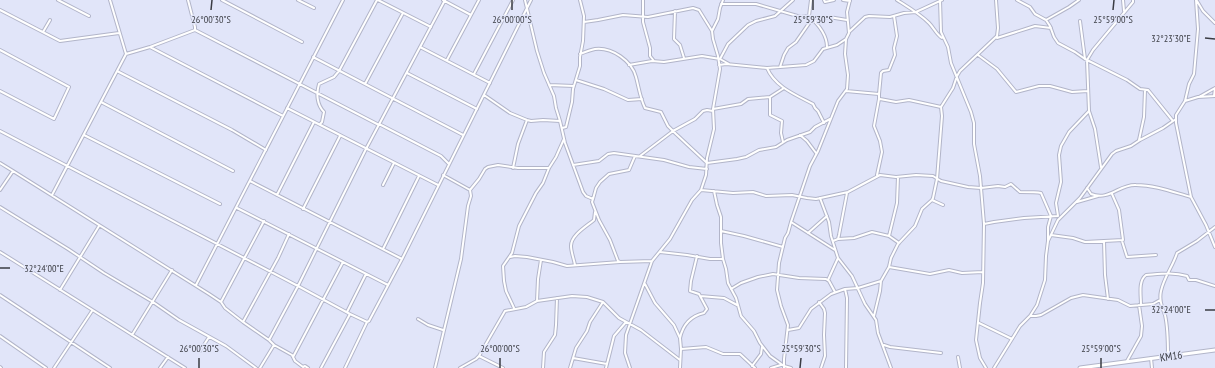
<svg xmlns="http://www.w3.org/2000/svg" width="1215" height="368" font-family="'PT Sans Narrow',sans-serif">
<style>
.lines{fill:none;stroke-linecap:round;stroke-linejoin:round}
.street-casing{stroke:#b2b5c9;stroke-width:4}
.secondary-casing{stroke:#b2b5c9;stroke-width:5}
.street{stroke:#fff;stroke-width:2}
.secondary{stroke:#fff;stroke-width:3}
.ticks{fill:none;stroke:#3a3c43;stroke-width:1.5}
.labels{text-anchor:middle;stroke-width:3;stroke-linejoin:round;paint-order:stroke}
.street-label{font-size:11px;fill:#3a3c43;stroke:#e1e5f9}
.ticks-label{font-size:10px;text-anchor:middle;fill:#3a3c43;stroke:#e1e5f9;stroke-width:3;stroke-linejoin:round;paint-order:stroke}
</style>
<rect width="100%" height="100%" fill="#e1e5f9"/>
<g class="lines">
<g class="street-casing">
<path id="street" d="M58,0L89,16
M110,0L126,54L150,47L195,30
M188,0L195,27V30
M222,0L302,42
M298,0L314,8
M378,0L431,27
M443,0L471,15
M525,0L537,51L544,73L554,96L556,108L560,121
M643,0V22L650,48V56L654,61
M824,0L825,2L834,0
M843,0L850,1
M897,0C908,7 920,14 929,23C934,28 936,34 942,38
M940,0L941,32L948,47L951,63L971,112L974,123V144L980,176L984,224L983,283L980,303L976,340L980,358L986,368
M1017,0L1030,7L1035,14L1046,20L1050,26L1054,37L1058,43L1075,52L1085,59L1127,80L1140,89L1148,90L1173,121
M1123,0L1124,11
M1196,0L1198,29L1194,74L1189,84L1185,101L1176,115V123L1191,197L1206,225L1215,247
M1197,1L1203,11L1215,23
M721,4H756L801,17L809,16C818,24 827,35 827,47
M0,10L60,41L119,33
M675,11L674,39L680,45L684,58
M809,16L811,0
M1046,20L1069,7L1079,0
M814,21L829,17L847,20
M1080,21L1085,59
M584,22L598,20L623,15L648,17L693,8L699,10L712,31
M195,30L379,125
M43,32L50,20
M849,32L865,17L869,16L890,17L904,13L916,12L942,0
M997,38L1035,26L1051,28
M150,47L283,116
M420,47L490,83
M0,50L69,87L54,119L0,91
M580,54C585,52 590,50 595,49C612,47 632,61 636,77C639,88 640,98 645,108L661,112L668,126L676,134L707,163L737,159L746,157L759,150L776,147L787,140L810,132L815,127L830,119
M978,55L997,69L1016,92L1039,86H1050L1072,92L1088,91
M313,57L463,135
M720,59L728,44L748,25L756,21L775,16L793,0
M447,60L479,0
M629,65L652,61L664,62L702,56L720,59L729,64
M719,65L726,64L767,68L806,65L814,61L823,49L837,45L846,39
M780,67L784,55L788,48L796,42L812,19
M767,68C775,87 796,95 813,104L815,108L818,111L824,123
M117,71L232,130L266,150
M407,73L477,109
M474,74L513,0
M576,80L604,89L628,100L642,99
M365,84L403,13
M549,85L574,86
M846,91L879,94V99L874,126L880,141L882,152L877,175
M879,94L881,73L883,71L889,70L895,55L894,48L897,36L894,16
M484,95L510,113L527,120L531,121L543,120L560,121L565,143L583,192L586,196L593,199L592,202L599,220L610,240L618,261L620,262L652,261
M1214,96L1215,88
M770,97V115L782,121L781,133L783,142
M1199,97L1215,88
M880,99L896,102L909,100L941,107
M1185,101L1198,97L1215,96
M101,102L233,171
M287,108L438,185
M713,109L741,104L748,99L770,97L784,88
M320,124L322,122L324,112C317,105 316,94 319,84L334,77L339,71L377,0
M379,124L441,156L449,164
M562,128L566,127L572,102L573,89L580,66V57L583,41L584,16L580,0
M0,131L298,286L350,314L367,322
M84,135L220,204
M800,135L807,141L816,153
M1139,140L1144,117L1145,90
M640,156L673,131L695,119L703,111L707,110L713,111
M0,163L13,171
M573,165L599,161L608,154L614,153L664,160L689,167L707,169
M1101,167L1095,129L1089,111L1087,60L1093,50L1133,2V0
M513,168L518,144L527,120
M250,181L402,259
M383,185L394,163
M1087,188L1091,194C1110,201 1119,184 1136,185C1155,185 1173,192 1191,197
M0,190L13,171L209,294L221,302L225,308L243,322L269,340
M470,190L479,179L485,169L488,167L498,165L518,168H549L556,157L564,139
M701,190L733,193L753,192L766,196L792,195L807,198L816,199L848,192L880,175L896,177L916,175L933,176L941,181L968,187L981,188L998,186L1005,187L1011,184L1020,192C1024,192 1037,192 1041,193L1051,216L1048,227V241
M714,191L717,205L721,217V243L723,259L726,269L728,283L736,298L741,316L754,331L760,343L770,356L784,366L791,368
M52,195L126,54
M277,195L314,122
M820,198L829,222L831,236L838,258L852,276L865,304L876,320L878,333L891,368
M593,199L596,188L600,182L609,174L629,170L635,156
M932,200L943,205
M1077,202L1098,196
M0,207L68,249L104,273L153,302L179,320L226,346L256,368
M237,208L388,285
M303,209L340,136
M1058,216L1056,203L1061,182L1059,155L1061,146L1069,132L1089,111
M791,222L835,250
M984,224L994,222L1024,218L1058,216
M721,231L744,236L783,247
M808,233L827,216
M1051,235L1073,238L1085,242L1123,240L1119,210L1112,194
M889,236L897,203L898,177
M838,239L854,238L872,232L889,236L899,243
M833,241L838,239L839,235L847,193
M1104,241L1105,275L1108,299
M1122,241L1127,257L1156,255
M383,249L419,176
M0,252L185,368
M660,252L687,255L710,259H722
M510,257L515,256L527,257L553,262L567,266L620,262
M575,265C574,259 571,252 571,246C571,235 587,226 594,220L595,212
M889,267L930,274L949,270L962,273L983,272
M828,280L838,258
M645,284L655,303L674,325L680,338L681,349L680,368
M196,285L343,0
M731,289L741,283L758,277L773,274L799,278L826,279L829,281L835,292
M845,289L847,298L846,368
M60,290L99,226
M0,295L110,368
M700,296L724,298L737,305
M537,301L538,279L541,260
M221,302L264,221
M819,302L824,309L825,313L824,335L825,356L821,368
M1141,305C1141,295 1138,281 1146,275C1160,274 1173,272 1187,276L1189,280H1196L1215,286
M514,308L506,291L504,281L503,266L512,253L519,226L536,193L543,183L549,168
M347,312L366,274
M874,316L880,291L881,281L889,267L891,258L898,244L915,226L922,209L932,200L933,198L937,179L942,116L941,107L953,88L957,76L960,71L997,36L998,28L996,0
M1030,316H1036L1041,315L1071,298L1083,295L1118,300L1130,306L1153,304L1160,300
M418,319L428,325L443,330
M243,322L278,258L289,234
M979,323L1012,339
M788,330L799,328L811,309L831,294L845,289L858,288L881,281
M132,335L172,270
M0,336L46,368
M680,338C683,324 691,316 704,313L707,309L699,294L690,291L691,281L697,256
M274,345L292,355L295,361L303,367
M884,345L890,347L941,353
M681,349L706,347L723,354H740L755,368
M200,351L209,337
M479,356L503,368
M1168,356C1168,343 1168,328 1165,315C1162,307 1159,300 1161,291C1164,277 1173,266 1177,253L1197,241L1215,227
M293,357L343,262
M958,357L960,368
M573,358L607,364
M1151,358L1152,368
M1127,361L1141,336L1142,326L1139,305
M752,366L761,354L762,347
M0,367L1,368
M303,367L305,366L308,368
M54,368L92,311
M160,368L168,357
M260,368L274,345L269,340L298,286L366,149L445,0
M321,368L350,314
M345,368L367,322L369,321L402,259L531,0
M435,368L461,259L468,206L471,196L470,190L443,175
M460,368L476,359L479,356L505,311L526,307L537,301L572,296L587,297L603,302L619,318L641,330L680,360
M543,368L544,352L555,335L556,325L557,298
M570,368L576,348L587,331L590,322L603,302
M606,368L614,336L626,322
M630,368L625,353L626,335L652,261L670,239L692,200L701,190L706,175L707,158L714,129L713,109L720,69L718,56L713,39L712,31L718,19L720,8L723,0
M771,368L781,365
M784,368V359L788,325L781,306L777,290L779,263L785,238L788,233L791,222L810,166L818,151L838,101L847,89L848,75L845,54L846,39L849,33L847,12L850,0
M994,368L1020,326L1030,316L1037,305L1045,280L1046,256L1048,241L1058,220L1080,198L1112,154L1116,151L1131,146L1140,140L1163,128L1176,119"/>
</g>
<g class="secondary-casing">
<path id="secondary" d="M1080,368L1215,350"/>
</g>
<use href="#street" class="street"/>
<use href="#secondary" class="secondary"/>
</g>
<path class="ticks" d="M211,10L212,0M512,10V0M813,10V0M1113,10L1114,0M1205,38L1215,39M0,268H10M1205,310H1215M199,368V358M500,368V358M800,368L801,358M1101,368V358"/>
<g class="labels">
<g class="street-label">
<text transform="translate(1171 356) rotate(-8)" y="4">KM16</text>
</g>
</g>
<g class="ticks-label">
<text x="211" y="23">26°00'30"S</text>
<text x="512" y="23">26°00'00"S</text>
<text x="813" y="23">25°59'30"S</text>
<text x="1113" y="23">25°59'00"S</text>
<text x="1171" y="42">32°23'30"E</text>
<text x="44" y="272">32°24'00"E</text>
<text x="1171" y="313">32°24'00"E</text>
<text x="199" y="352">26°00'30"S</text>
<text x="500" y="352">26°00'00"S</text>
<text x="801" y="352">25°59'30"S</text>
<text x="1101" y="352">25°59'00"S</text>
</g>
</svg>
